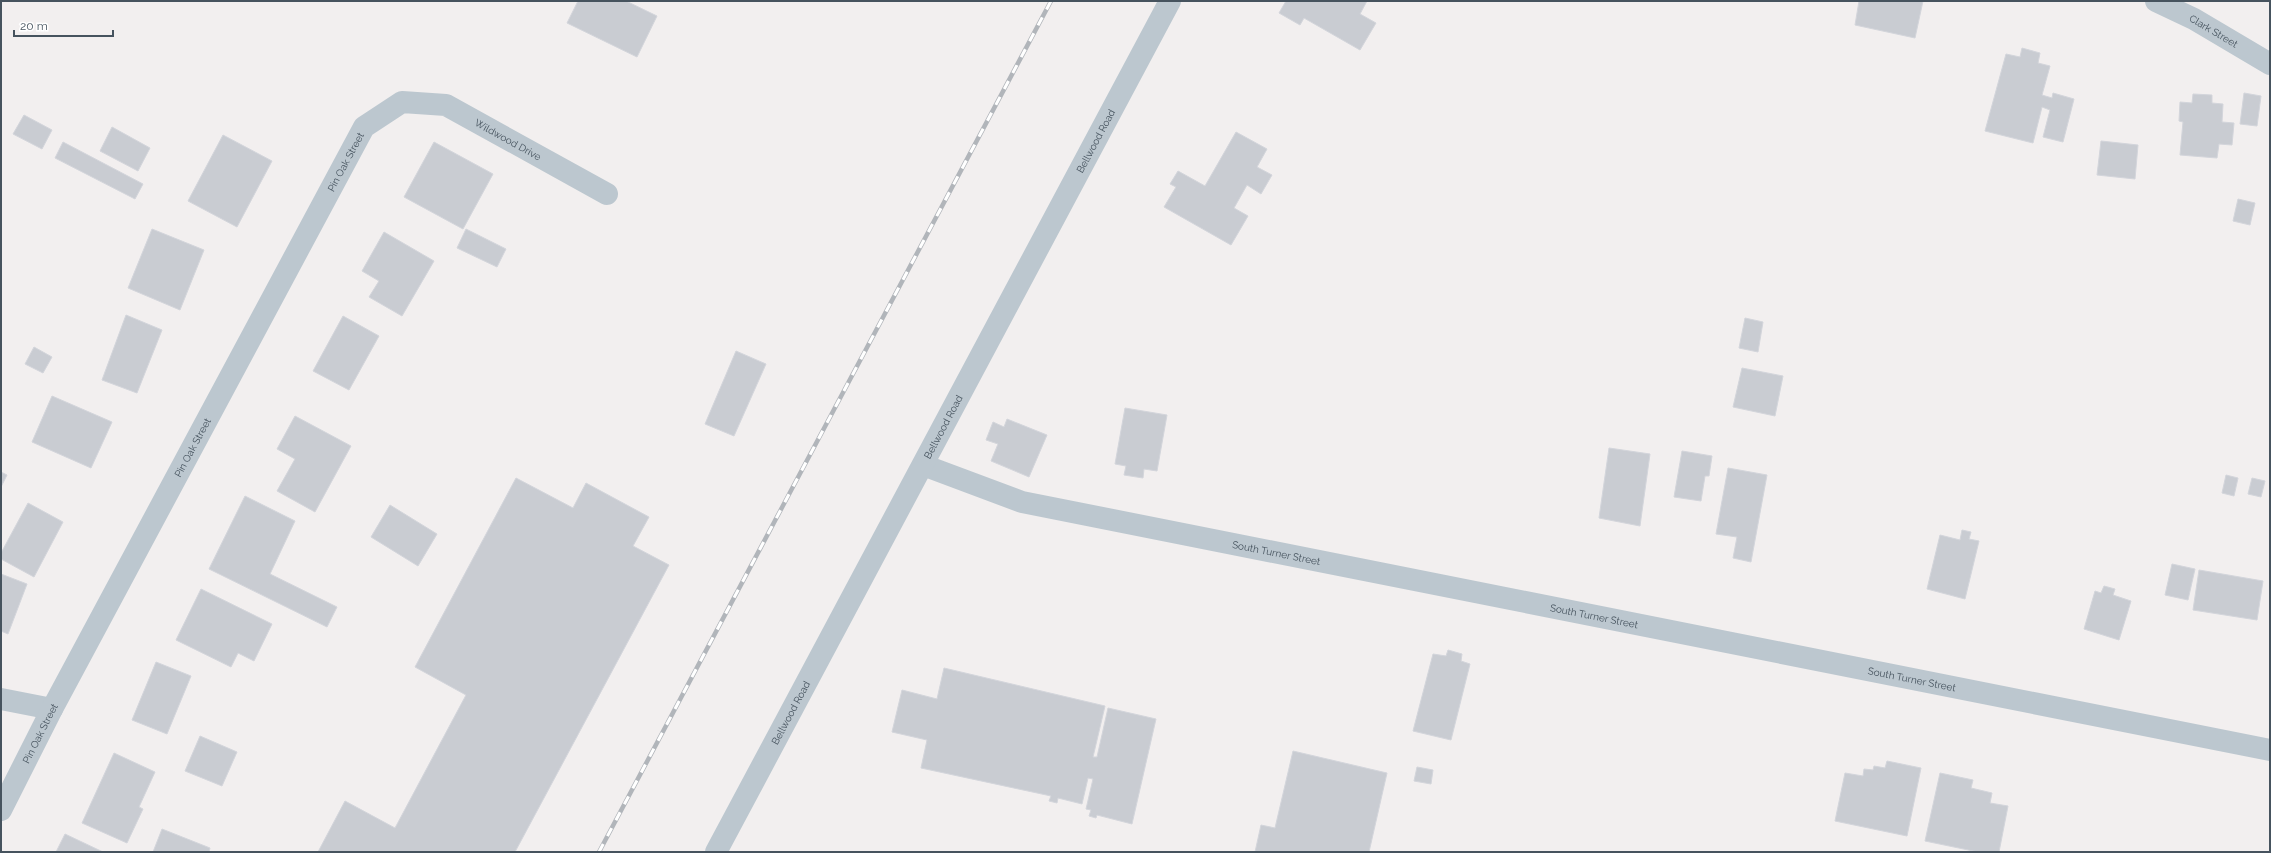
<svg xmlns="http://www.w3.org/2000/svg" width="2271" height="853" font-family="Raleway,sans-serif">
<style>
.building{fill:#c9ccd2;stroke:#d3d5db}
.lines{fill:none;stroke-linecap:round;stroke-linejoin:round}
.minor{stroke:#bcc7cf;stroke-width:22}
.tertiary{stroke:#bcc7cf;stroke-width:22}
.rail-casing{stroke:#b1b5ba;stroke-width:4.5}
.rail{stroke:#fff;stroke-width:3;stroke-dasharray:9;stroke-linecap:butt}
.labels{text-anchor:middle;stroke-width:3.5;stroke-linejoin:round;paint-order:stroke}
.street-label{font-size:10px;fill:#46535e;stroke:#fff}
</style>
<rect width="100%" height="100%" fill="#f2efef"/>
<path class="building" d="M578,1H626L657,16L637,57L567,23Z
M1286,1H1367L1360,14L1376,23L1360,50L1304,18L1300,25L1279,13Z
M1859,1H1923L1915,38L1855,25Z
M2022,48L2040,53L2038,63L2050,66L2042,95L2052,98L2053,93L2074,99L2063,142L2043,137L2050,110L2042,107L2033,143L1985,131L2006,54L2020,57Z
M2244,93L2261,96L2257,126L2240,124Z
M2193,94L2212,95V103L2223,104L2222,122L2234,123L2232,145L2219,144L2217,158L2180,155L2183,122L2179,121L2180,102L2192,103Z
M24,115L52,130L42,149L13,134Z
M112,127L150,148L138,171L100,151Z
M1236,132L1267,149L1257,167L1272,175L1261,194L1247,185L1234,208L1248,216L1231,245L1164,207L1176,187L1170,184L1178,171L1205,186Z
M223,135L272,161L237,227L188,201Z
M2101,141L2138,145L2135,179L2097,175Z
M63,142L143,184L135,199L55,158Z
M434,142L493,174L463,229L404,197Z
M2238,199L2255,203L2250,225L2233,221Z
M152,229L204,250L180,310L128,288Z
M466,229L506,249L497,267L457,248Z
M384,232L434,261L402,316L369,297L379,281L362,271Z
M126,315L162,330L137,393L102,380Z
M343,316L379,336L349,390L313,371Z
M1745,318L1763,322L1758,352L1739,348Z
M34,347L52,357L43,373L25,364Z
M736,351L766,364L734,436L705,424Z
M1742,368L1783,376L1775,416L1733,407Z
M52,396L112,422L91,468L32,442Z
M1125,408L1167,415L1157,471L1144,469L1143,478L1124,475L1126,466L1115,464Z
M295,416L351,446L315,512L277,491L295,459L277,449Z
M1007,419L1047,435L1029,477L991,461L998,444L986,440L993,422L1004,427Z
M1609,448L1650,454L1640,526L1599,518Z
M1682,451L1712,456L1709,476H1705L1701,501L1674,497Z
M1728,468L1767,475L1751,562L1733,558L1737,537L1716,534Z
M1,472L7,475L1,487Z
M2226,475L2238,478L2234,496L2222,493Z
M516,478L573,508L586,483L649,517L633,546L669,565L515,852H318L345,801L395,828L466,695L415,667Z
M2252,478L2265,481L2261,497L2248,494Z
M245,496L295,521L270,574L337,607L327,627L209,569Z
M28,503L63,522L34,577L1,559V553Z
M390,505L437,534L418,566L371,537Z
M1962,530L1971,532L1969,539L1979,541L1965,599L1927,589L1940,535L1960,540Z
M2172,564L2195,569L2188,600L2165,595Z
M2199,570L2263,581L2257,620L2193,610Z
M1,574L27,584L8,634L1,631Z
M2104,586L2115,589L2113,595L2131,601L2119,640L2084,629L2095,591L2101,593Z
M201,589L272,624L254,661L238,653L231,667L176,640Z
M1448,650L1462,654L1461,661L1470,664L1451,740L1413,731L1433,654L1446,656Z
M156,662L191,676L167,734L132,720Z
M944,668L1105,706L1093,757H1097L1108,708L1156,719L1132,824L1097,815L1096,818L1089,816L1091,810L1086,809L1093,779L1088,778L1082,804L1058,798L1057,803L1049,801L1051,796L921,768L927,740L892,732L902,690L937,699Z
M200,736L237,752L222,786L185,771Z
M1293,751L1387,773L1369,852H1255L1261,825L1275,828Z
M114,753L155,772L139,807L143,809L127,843L82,823Z
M1887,761L1921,768L1907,836L1835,821L1845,773L1863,776L1864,769L1873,770L1874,766L1885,768Z
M1417,767L1433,770L1431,784L1414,781Z
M1940,773L1973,780L1971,788L1992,793L1990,803L2008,806L1999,852H1978L1925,841Z
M162,829L210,848L209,852H153Z
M65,834L103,852H56Z"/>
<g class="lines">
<g class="minor">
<path id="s1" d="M2156,1L2194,19L2270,64"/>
<path id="s2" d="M923,465L1022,502L2270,750"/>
<path d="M1,699L52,709"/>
<path id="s3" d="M1,810L52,709L364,127L402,102L446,105L607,194"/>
</g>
<path class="tertiary" id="s4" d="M716,852L1170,1"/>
<g class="rail-casing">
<path id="rail" d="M599,852L1051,1"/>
</g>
<use href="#rail" class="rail"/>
</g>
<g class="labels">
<g class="street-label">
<text dy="4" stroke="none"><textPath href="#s1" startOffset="65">Clark Street</textPath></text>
<text dy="4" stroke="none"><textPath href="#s3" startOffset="934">Wildwood Drive</textPath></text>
<text dy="4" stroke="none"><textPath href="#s4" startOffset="806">Bellwood Road</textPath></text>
<text dy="4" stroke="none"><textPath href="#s3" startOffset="734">Pin Oak Street</textPath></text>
<text dy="4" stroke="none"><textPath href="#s4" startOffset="482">Bellwood Road</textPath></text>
<text dy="4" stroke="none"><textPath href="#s3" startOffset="410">Pin Oak Street</textPath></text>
<text dy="4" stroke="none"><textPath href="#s2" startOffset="365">South Turner Street</textPath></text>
<text dy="4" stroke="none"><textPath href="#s2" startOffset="689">South Turner Street</textPath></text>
<text dy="4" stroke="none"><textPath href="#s2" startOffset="1013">South Turner Street</textPath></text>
<text dy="4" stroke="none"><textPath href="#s4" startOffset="158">Bellwood Road</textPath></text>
<text dy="4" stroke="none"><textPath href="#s3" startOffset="86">Pin Oak Street</textPath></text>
</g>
</g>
<rect width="2271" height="853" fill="none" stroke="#46535e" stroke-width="4"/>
<path d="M14 30v6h99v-6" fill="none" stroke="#46535e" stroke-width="2"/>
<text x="20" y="30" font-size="12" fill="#46535e" stroke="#ffffff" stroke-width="3" paint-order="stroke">20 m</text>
</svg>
